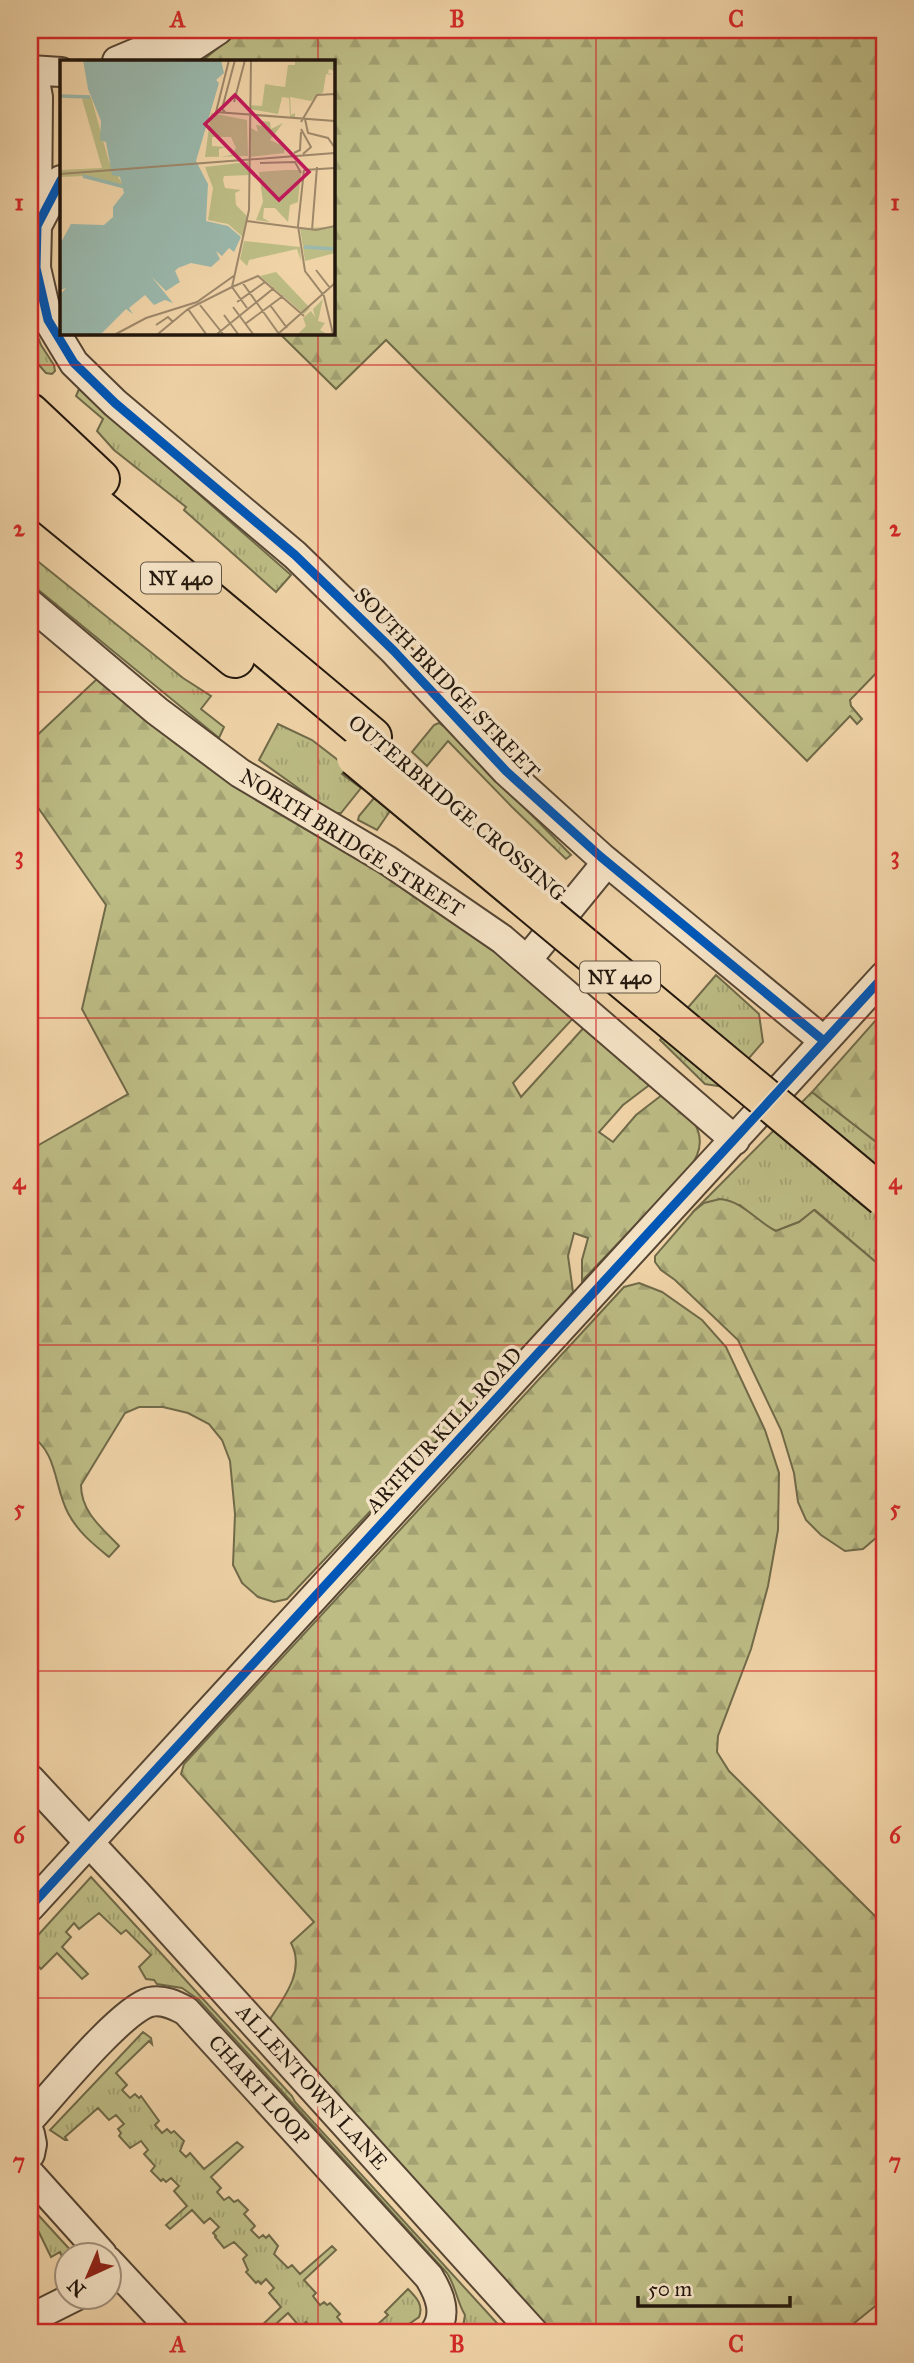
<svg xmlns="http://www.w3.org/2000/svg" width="914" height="2363" font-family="'IM FELL Great Primer',serif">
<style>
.grass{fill:url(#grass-tufts);stroke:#706a49;stroke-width:2}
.forest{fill:url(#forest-firs);stroke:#706a49;stroke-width:2}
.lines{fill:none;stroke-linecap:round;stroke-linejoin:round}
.minor-casing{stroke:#564634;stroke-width:32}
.highway-casing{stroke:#23170d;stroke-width:42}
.minor{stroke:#f5e3c6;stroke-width:28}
.highway{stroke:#f0d4a8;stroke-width:38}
.highway-bridge-casing{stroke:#23170d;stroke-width:42;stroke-linecap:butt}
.highway-bridge{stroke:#f0d4a8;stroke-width:38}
.cycleway-casing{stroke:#f5e3c6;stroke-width:13}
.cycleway{stroke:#0057b8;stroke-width:9}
.grid{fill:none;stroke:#d62828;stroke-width:2;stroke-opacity:0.55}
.labels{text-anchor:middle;stroke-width:7;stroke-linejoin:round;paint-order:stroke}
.shield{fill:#f5e3c6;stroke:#625444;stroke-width:2}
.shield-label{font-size:19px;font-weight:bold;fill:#23170d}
.street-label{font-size:21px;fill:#23170d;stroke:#f5e3c6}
.inset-river{fill:none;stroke:#9ab8ac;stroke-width:3.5}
.inset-road{fill:none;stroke:#9e886a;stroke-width:2}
.view{fill:#c2185b;fill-opacity:0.15;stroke:#c2185b;stroke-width:3.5}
.inset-edge{fill:none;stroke:#23170d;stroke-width:3.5}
.neatline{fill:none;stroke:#d62828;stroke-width:2.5}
.grid-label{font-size:23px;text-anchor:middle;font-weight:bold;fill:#d62828}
</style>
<defs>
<pattern id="grass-tufts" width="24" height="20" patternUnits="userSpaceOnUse" patternTransform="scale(1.75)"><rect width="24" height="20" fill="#bdbc85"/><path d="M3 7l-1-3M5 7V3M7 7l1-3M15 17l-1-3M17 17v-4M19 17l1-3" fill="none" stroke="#a2a172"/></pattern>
<pattern id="forest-firs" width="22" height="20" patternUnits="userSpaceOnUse" patternTransform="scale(1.75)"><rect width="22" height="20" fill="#bdbc85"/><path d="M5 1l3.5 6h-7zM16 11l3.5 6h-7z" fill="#a2a172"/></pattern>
</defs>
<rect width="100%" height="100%" fill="#f0d4a8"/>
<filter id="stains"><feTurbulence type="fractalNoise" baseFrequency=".00286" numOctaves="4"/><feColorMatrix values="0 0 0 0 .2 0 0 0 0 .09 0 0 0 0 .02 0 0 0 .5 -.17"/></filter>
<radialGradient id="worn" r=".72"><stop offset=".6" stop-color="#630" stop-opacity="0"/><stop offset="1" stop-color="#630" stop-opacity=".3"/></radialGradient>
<path class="grass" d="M30,316L41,345L54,365L55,371L52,374L46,373L30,355Z
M79,389L291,575L276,592L184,510L186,507L114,450L97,431L103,419L76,396Z
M30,555L183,678L211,696L201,709L224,727L219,738L30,583Z
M439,723L446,728L571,855L566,859L512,807L448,741L427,766L412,752L434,725Z
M278,724L312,740L347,767L342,774L361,788L341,813H333L259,760Z
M374,798L390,811L377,830L358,820L359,816Z
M716,975L759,1014L763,1042L724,1087L705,1084L660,1040Z
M812,1092L884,1148V1269L815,1210L799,1222L776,1231L763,1225L740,1205L694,1211Z
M91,1877L292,2096L295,2102L506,2333H462L465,2315C457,2302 456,2287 447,2273L199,2000L182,1988L157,1984L154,1980L146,1979L139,1967L151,1955L126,1930L121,1934L99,1913L79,1929L74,1923L66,1932L71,1937L62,1947L88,1974L82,1979L57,1953L41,1969L36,1964L30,1970V1944Z
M143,2032L151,2038L152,2044L149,2041L116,2073L127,2085L122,2090L130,2098L135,2094L139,2098L141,2096L159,2121L155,2125L162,2133L167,2129L171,2133L174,2131L184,2141L180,2151L186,2157L190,2153L204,2169L237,2142L243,2147L211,2177L221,2188L217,2192L224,2200L229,2197L234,2202L238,2200L248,2210L244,2214L255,2226L251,2230L259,2238L263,2235L266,2238L269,2235L278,2246L274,2254L288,2268L292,2265L300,2274L332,2246L336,2250L304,2280L316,2293L313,2296L320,2305L324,2302L327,2305L330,2303L340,2314L337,2317L347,2329L343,2333H312L314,2331L306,2322L300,2327L288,2313L266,2333H254L281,2307L269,2293L274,2288L266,2279L261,2284L258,2281L256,2283L246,2272L248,2270L243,2259L247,2255L234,2242L224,2248L215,2237L216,2236L213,2233L219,2227L210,2218L204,2223L192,2210L170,2229L166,2225L187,2206L174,2191L179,2186L171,2178L166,2182L163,2179L161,2181L151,2171L155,2166L144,2154L148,2150L141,2141L130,2148L119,2136L121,2133L118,2129L124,2124L116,2115L109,2120L98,2108L65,2137L67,2140H65L50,2130Z
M30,2206L74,2254H66V2265L60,2252L51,2257L30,2214Z
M408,2289C416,2297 424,2305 419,2317L396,2333H368L388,2315L385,2312Z"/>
<path class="forest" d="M240,30H884V665L850,700L851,706L862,719L857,724L850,716L807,761L386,340L336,389L279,333L332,332V61H202Z
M98,678L391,872L577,1014L513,1083L521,1097L588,1023L656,1080L623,1105L599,1132L613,1142L636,1115L667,1091C691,1117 715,1136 688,1170L582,1281V1260L588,1238L574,1233L568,1256L573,1292L543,1329L287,1599L274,1602L258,1597L242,1583L233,1565L235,1514L230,1461L222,1440L209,1424L188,1413L163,1407H139L125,1413L81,1485C81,1512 102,1528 119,1546L109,1557C93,1544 78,1532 68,1513C54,1487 58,1452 30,1435V1150L128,1094L82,1009L106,905L30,796V742Z
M884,1011V1148L812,1092Z
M720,1199C743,1201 756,1221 776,1231L799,1222L814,1210L884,1269V1531L863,1549L845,1551L821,1535L806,1520L798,1502L794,1473L781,1430L738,1340L675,1280L661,1270L655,1262V1256L694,1211L704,1203Z
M639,1283L662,1292L702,1320L726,1347L765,1430L779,1473L778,1530L768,1586L751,1649L718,1736L717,1752L729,1771L884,1925V2299L842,2333H550L268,2022C283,1999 306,1971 291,1943L314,1922L181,1774L184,1764L624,1287Z"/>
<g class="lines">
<g class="minor-casing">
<path id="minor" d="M117,61L148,48L178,30
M171,61L218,30
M30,70L61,72
M33,70L38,97L37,216
M61,180L37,226L36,268L48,320L74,363L115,403L295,555L394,651L506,771L601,857L824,1041
M30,604L157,711L240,773L387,860L502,939L735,1140
M527,960L607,862
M30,1779L136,1893L534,2333
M30,1907L884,976
M30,2119C53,2094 121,2010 150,2002C163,1999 175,2005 186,2011L429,2277C440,2295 448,2315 434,2333
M30,2134L32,2144L30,2154
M30,2174L102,2254
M108,2261L175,2333
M30,2319L76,2296"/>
</g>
<g class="highway-casing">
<path id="highway" d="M30,413L100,479
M30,451L372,737
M30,490L235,658"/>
</g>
<use href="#minor" class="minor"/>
<use href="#highway" class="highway"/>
<g class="highway-bridge-casing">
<path id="highway-bridge" d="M356,757L884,1197"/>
</g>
<use href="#highway-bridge" class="highway-bridge"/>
<g class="cycleway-casing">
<path id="cycleway" d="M61,180L37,226L36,268L48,320L74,363L115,403L295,555L394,651L506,771L601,857L824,1041
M30,1907L884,976"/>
</g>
<use href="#cycleway" class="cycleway"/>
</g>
<path class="grid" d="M318,30V61M596,30V2333M318,332V2333M30,365H884M30,692H884M30,1018H884M30,1345H884M30,1671H884M30,1998H884"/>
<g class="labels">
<g class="shield">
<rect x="141" y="562.5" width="80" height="31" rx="5"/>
<rect x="580" y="961.5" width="80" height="31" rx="5"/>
</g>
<g class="shield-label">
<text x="181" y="585">NY 440</text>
<text x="620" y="984">NY 440</text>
</g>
<g class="street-label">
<text transform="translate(447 683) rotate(46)" y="7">SOUTH BRIDGE STREET</text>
<text transform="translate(457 808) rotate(40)" y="7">OUTERBRIDGE CROSSING</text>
<text transform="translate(352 843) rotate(32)" y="7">NORTH BRIDGE STREET</text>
<text transform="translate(444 1430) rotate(-47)" y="7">ARTHUR KILL ROAD</text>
<text transform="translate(312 2087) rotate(48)" y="7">ALLENTOWN LANE</text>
<text transform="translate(259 2090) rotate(48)" y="7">CHART LOOP</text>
</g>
</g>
<g transform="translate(60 60)">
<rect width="275" height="275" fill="#f0d4a8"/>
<path d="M275,3L274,11L269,9L268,13L273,15L266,14L263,32L251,41L230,37L231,55L235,53V57H230L229,38L222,37L218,54L189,49L193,45H189L202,46L205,24L222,27L221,31L251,10Z" fill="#bdbc85"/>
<path d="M151,53L187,60L188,96L145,97ZM152,77H171L176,88L171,95L159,97V89L166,87L152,86ZM203,61L210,62L211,69L223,63L210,80L225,87L224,93L190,97L191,68L198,72L196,65L203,66ZM188,102L189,115L164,116L163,120L165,128L181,130L175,133L176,145L187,156L183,177L168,164L148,160L153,128L145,107ZM226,110H241L238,142L230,145L228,162L215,148H204L203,158L210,162L196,160L203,142L199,112ZM263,239L258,261L265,263L260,270L267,274H238L246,266L243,258L251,251L255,257L253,249Z" fill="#bdbc85" fill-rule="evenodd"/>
<path d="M31,37L49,102L63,125L25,116L0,117V110L42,108L22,39ZM275,167V193L245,201L240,168ZM184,181L240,187L241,201L237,189L189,200L187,206L180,199Z" fill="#bdbc85"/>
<path d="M216,212L250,248L244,254L200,216Z" fill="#bdbc85"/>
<path d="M235,0H275V8H266L263,32L253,38L214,35L216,26L225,27L228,5H235Z" fill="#bdbc85"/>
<path d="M23,0H161L164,13L156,20L159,23L136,101L148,124L146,161L168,166L181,177L174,192L169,188L162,196L156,191L160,199L151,207L131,203L118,208L115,211L120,222L106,231L91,216L113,243L105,240L94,245L85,235L69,248L73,254L66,249L41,274H0V235L6,228L0,230V184L11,164L44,165L53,157V147L64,133L60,117L52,115L46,82L40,80L41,61L28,29Z" fill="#9ab8ac"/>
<path class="inset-river" d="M0,36L30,37M23,116L65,127M244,187L275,189"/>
<path class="inset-road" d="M169,0L156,52L275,61M174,42L185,0M165,52L162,49L175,0M245,59L248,73L268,78L275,88M241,62L257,35L275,34M241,69L251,87L243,94M234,93L240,90L241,72M200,103L235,102L241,113M244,110L238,166L245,211L264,236L273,274M244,110L275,108M0,114L275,93M187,161L256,170L275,166M252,170L257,107M256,210L270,228M182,222L219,274M172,227L198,216L244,256M172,227L187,248M177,242L205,222M140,245L163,274M210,245L227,268M173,247L193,274M128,249L146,274M164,255L178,274M185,264L223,236M96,265L108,257L113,262M56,274L86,258L137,242L175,215M98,274L128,249L172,227L189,150L191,0M157,274L214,228M218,274L275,223"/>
<path class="view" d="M175,35L249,112L219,140L145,64Z"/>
<rect width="275" height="275" class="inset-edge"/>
</g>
<rect width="914" height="2363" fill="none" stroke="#f0d4a8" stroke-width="77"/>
<g transform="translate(88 2276) rotate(224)"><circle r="33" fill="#f5e3c6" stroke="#a1917c" stroke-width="2"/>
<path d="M0-5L12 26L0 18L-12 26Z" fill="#8f2418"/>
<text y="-10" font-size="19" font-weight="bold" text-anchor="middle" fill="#23170d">N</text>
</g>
<path d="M638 2296v10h152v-10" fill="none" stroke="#23170d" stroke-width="3.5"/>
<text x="648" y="2296" font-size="21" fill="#23170d" stroke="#f5e3c6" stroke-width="5" paint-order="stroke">50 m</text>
<rect x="38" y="38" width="838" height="2286" class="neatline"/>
<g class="grid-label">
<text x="178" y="27">A</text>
<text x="457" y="27">B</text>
<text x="736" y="27">C</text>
<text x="19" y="210">1</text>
<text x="895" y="210">1</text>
<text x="19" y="536">2</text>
<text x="895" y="536">2</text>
<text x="19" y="863">3</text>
<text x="895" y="863">3</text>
<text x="19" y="1189">4</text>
<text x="895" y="1189">4</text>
<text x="19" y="1516">5</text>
<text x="895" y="1516">5</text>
<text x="19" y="1843">6</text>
<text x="895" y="1843">6</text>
<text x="19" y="2169">7</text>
<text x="895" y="2169">7</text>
<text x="178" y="2352">A</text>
<text x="457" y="2352">B</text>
<text x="736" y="2352">C</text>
</g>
<rect width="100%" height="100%" filter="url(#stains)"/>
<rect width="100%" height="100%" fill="url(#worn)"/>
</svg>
